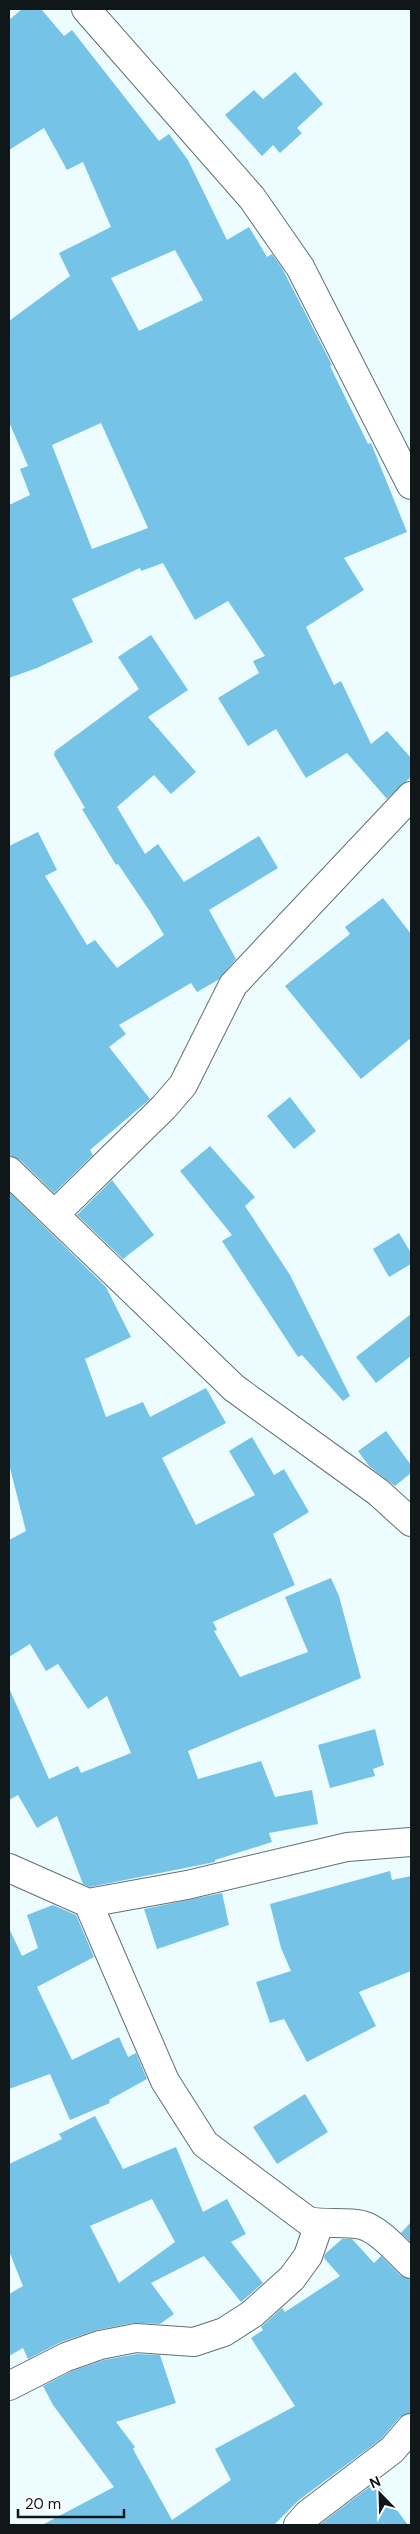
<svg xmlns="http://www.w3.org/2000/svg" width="420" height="2534" font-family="'DM Sans',sans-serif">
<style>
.building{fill:#76c3e8;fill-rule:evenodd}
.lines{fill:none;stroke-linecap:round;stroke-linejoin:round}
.minor-casing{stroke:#617173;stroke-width:30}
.minor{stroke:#fff;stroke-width:28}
</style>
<rect width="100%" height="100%" fill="#edfcfe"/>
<path class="building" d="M22,9H41L64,36L72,30L159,141L169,134L188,160L227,240L249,227L267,257L272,254L282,268L332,365L330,366L368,444L371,443L407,532L344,558L364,590L306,627L334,685L341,681L371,744L387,731L411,758V777L387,799L347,753L306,778L276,729L248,746L218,698L259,673L253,661L265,656L228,601L195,620L163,563L141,571L140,568L72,599L93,642L37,668L9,678V505L30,495L20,469L28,466L9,422V321L70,276L59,253L111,227L83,162L67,170L44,128L9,150V20ZM175,250L203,300L139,331L111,278ZM101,423L148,528L92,549L52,445Z
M295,72L323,104L297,128L302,133L280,153L273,145L262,156L225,115L254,90L263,99Z
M151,635L188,690L148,717L196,772L171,794L154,775L117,807L145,854L158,844L184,882L259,836L278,868L209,910L236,959L218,980L197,992L191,983L119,1025L126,1034L109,1047L150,1099L90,1150L93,1155L54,1193L20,1160L9,1156V846L38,832L57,870L45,876L87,945L95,940L117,968L164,935L151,913L118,864L116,865L82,809L85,808L54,755L55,751L139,689L118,657Z
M383,898L411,934V1038L361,1079L285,986L350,934L345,927Z
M290,1097L316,1131L294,1149L267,1116Z
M210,1146L255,1197L245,1206L290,1275L350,1396L343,1401L302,1355L298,1357L222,1241L232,1235L180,1171Z
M112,1180L154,1235L123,1259L77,1215Z
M9,1192L106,1287L131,1337L85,1359L106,1417L143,1402L150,1417L206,1388L226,1423L162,1458L196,1525L255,1495L229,1451L252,1437L274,1475L284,1469L309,1512L273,1534L295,1585L213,1622L217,1630L214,1631L240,1677L308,1652L285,1597L331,1578L339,1596L361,1678L188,1751L198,1779L261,1761L275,1797L312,1790L318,1824L269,1833L272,1842L215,1860V1862L90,1887L83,1884L57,1816L37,1828L18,1795L9,1800V1688L49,1779L78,1766L81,1773L131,1753L107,1696L88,1709L58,1664L46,1671L30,1644L9,1657V1540L26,1531L9,1464Z
M399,1233L411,1253V1264L389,1277L373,1249Z
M411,1314V1356L376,1383L356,1357Z
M386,1431L411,1465V1473L395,1486L369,1466L358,1451Z
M375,1729L384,1765L373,1769L375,1776L330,1788L318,1745Z
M390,1871L392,1880L411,1876V1971L359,1992L376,2026L307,2062L284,2019L270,2023L256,1982L291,1971L281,1948L270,1904Z
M222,1893L229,1925L157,1949L144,1909Z
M53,1905L76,1915L94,1957L37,1987L72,2060L119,2037L128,2057L136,2053L147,2079L109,2100L110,2103L70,2120L50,2074L9,2089V1928L22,1956L38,1948L27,1915Z
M305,2094L328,2132L277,2164L253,2127Z
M95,2116L123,2169L176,2147L203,2212L227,2199L246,2234L231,2242L263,2283L241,2302L204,2256L151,2283L174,2314L160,2324L133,2323L97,2330L61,2342L28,2359L23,2348L9,2356V2294L23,2286L9,2251V2164L62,2139L59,2134ZM152,2199L175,2242L119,2283L90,2226Z
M411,2222V2242L401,2233Z
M342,2239H352L374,2263L381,2256L400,2275L411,2279V2413L400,2417L381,2439L299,2500L274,2525H42L114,2487L53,2405L43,2386L72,2371L104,2360L137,2354L160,2355L176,2403L116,2422L135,2447L133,2449L172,2520L231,2480L215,2449L295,2406L251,2338L263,2330L261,2327L282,2308L285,2312L340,2276L324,2258L325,2254Z
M376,2482L408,2525H319Z"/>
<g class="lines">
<g class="minor-casing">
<path id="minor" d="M86,9L252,198L300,267L411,485
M9,1171L234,1388L378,1492L411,1522
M55,1214L164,1107L183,1085L233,985L411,796
M9,1868L88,1903L187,1885L347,1847L411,1842
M88,1903L165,2081L205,2144L308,2221C325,2225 345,2221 362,2225C380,2230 398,2252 411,2264
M9,2386L66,2357L100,2345L136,2338L194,2342L224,2332L252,2314L292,2278L308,2256L319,2224
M298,2525L308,2514L392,2450L411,2428"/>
</g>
<use href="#minor" class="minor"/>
</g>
<rect width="420" height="2534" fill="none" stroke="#101718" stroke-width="20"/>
<g transform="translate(380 2494) rotate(337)" stroke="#ffffff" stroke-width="4" paint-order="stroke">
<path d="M0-4L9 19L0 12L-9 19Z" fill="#101718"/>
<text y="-8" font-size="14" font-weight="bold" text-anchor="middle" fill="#101718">N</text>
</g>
<path d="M18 2509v8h106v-8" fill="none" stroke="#101718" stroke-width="2.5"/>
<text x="25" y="2509" font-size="15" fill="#101718" stroke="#ffffff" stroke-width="4" paint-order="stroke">20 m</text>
</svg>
